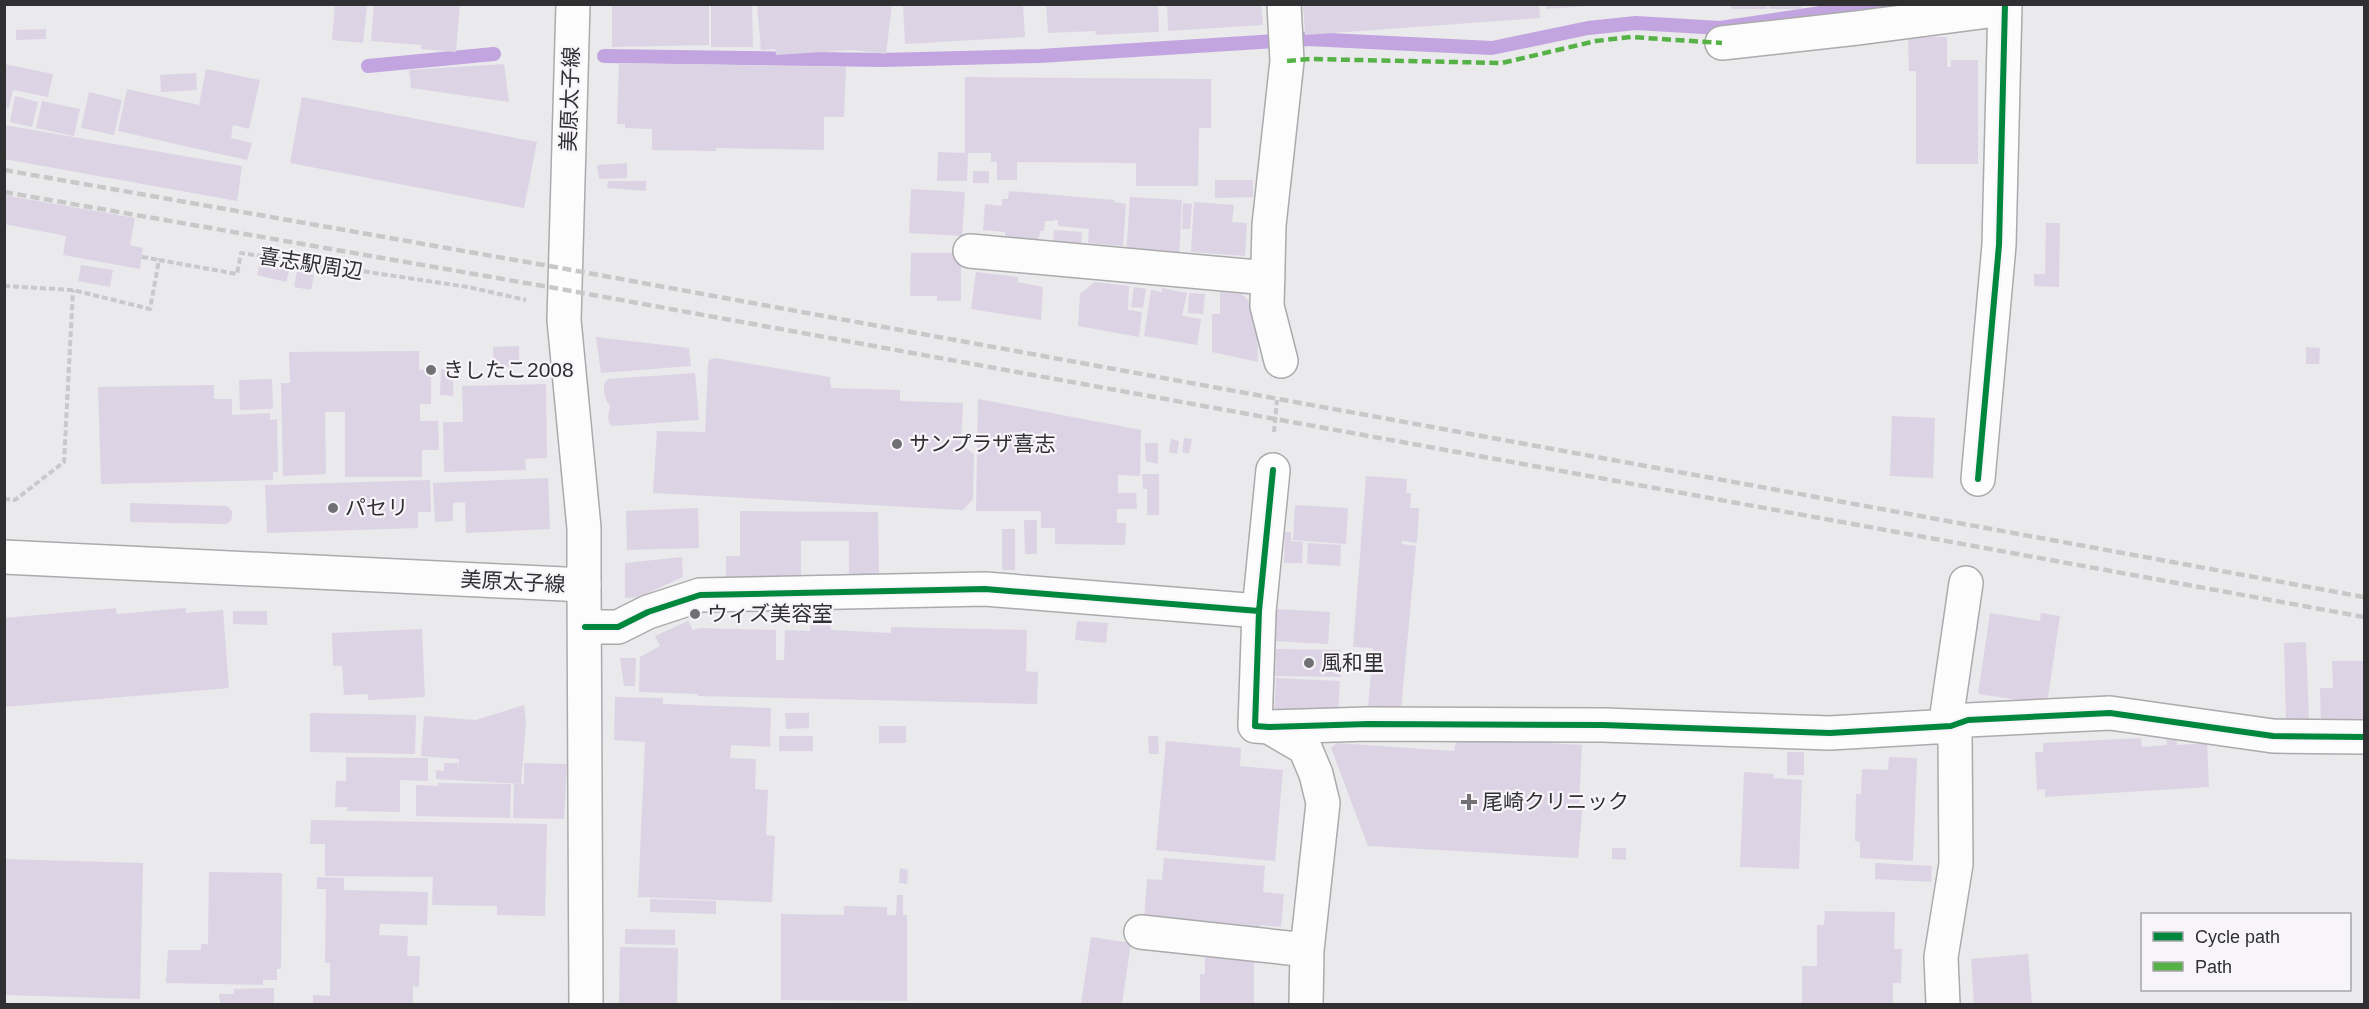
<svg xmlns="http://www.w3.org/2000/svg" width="2369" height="1009" font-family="Arial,'Noto Sans JP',sans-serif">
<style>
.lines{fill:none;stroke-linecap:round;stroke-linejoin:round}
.stream{stroke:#c2a5e0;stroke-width:14}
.building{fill:#dcd4e4}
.minor-casing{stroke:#abaaac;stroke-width:36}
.major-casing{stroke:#abaaac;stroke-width:36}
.path{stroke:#c9c8ca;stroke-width:4;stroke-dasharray:6 3;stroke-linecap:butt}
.minor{stroke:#fcfcfc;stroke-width:33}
.major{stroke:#fcfcfc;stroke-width:33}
.rail{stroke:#c9c8c9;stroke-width:4.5;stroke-dasharray:9 4.5;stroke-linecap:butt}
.quiet{stroke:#56b246;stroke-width:4.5;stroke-dasharray:9 4.5;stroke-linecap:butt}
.cycleway-casing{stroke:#f7f5f9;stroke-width:10}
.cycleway{stroke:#00873e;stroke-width:6}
.poi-dot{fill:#717072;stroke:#f7f5f9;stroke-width:2}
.labels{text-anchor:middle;stroke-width:4.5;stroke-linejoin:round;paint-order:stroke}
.street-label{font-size:21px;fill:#302f31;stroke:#f7f5f9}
.poi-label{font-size:21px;fill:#302f31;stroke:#f7f5f9;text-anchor:start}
</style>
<rect width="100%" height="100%" fill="#eae9eb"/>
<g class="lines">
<path class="stream" d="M604,56L883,60L1040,56L1308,39L1492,48L1588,28L1636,23L1720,28L1880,4
M368,66L494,54"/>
</g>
<path class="building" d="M335,4L367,6L363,43L332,40Z
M374,4H460L456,52L421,49V45L371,41Z
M612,4H709V45L612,47Z
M711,4H752L753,47H711Z
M757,4H892L886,54L853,50L776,55L775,49L761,50Z
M903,4H1023L1025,37L905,44Z
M1046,4H1158L1159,32L1096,35L1095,31L1048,33Z
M1167,4H1261L1263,25L1168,31Z
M1303,4H1539L1540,18L1305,35Z
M1546,4H1588V6L1546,9Z
M1731,4H1767V9H1731Z
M1769,4H1801V9H1769Z
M46,29V39L16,40V30Z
M1908,37H1947V67H1951V60H1978V164H1916V71H1909Z
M619,63L846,67L844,117H824V150L716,148V151L652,150V129L625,128V124H617Z
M4,64L53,74L48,97L13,90L9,108L4,107Z
M504,64L509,102L411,88L409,70Z
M206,69L260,80L249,129L233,125L231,138L252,143L247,160L118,131L127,89L199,105Z
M196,73L197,90L161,92L160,75Z
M965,77L1211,79V128H1199L1198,186H1136V163L1017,162V180H997V162H991V153H968L967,181H937L938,152L965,153Z
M89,92L122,100L114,135L81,128Z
M15,96L38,102L32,127L10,122Z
M302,97L537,142L524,208L290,163Z
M42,101L80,109L74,136L36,128Z
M4,125L242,166L237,201L4,159Z
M627,163V178L599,179L597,165Z
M973,171H989V183H973Z
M1215,180H1253V197L1215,198Z
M608,181H646V191L607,188Z
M911,189L965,192L962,236L909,233Z
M1009,191L1114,200V202L1126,204L1123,246L1088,243L1089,229L1058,226V220H1054L1053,221H1045L1044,231H1041L1037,242L1009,240V236H1005V232L983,230L985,204L1002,206V199H1008Z
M4,195L135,218L130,245L143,248L140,269L63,255L66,236L4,224Z
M1130,197L1182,200L1179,259L1126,256Z
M1194,202L1234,205L1232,222L1247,223L1245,256L1191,252Z
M1183,203L1192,204L1190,229H1182Z
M2046,223H2060L2059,287L2034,286V274H2045Z
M1054,230L1082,232L1081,247L1053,245Z
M911,253H961V301H937V296H910Z
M260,261L290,268L286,282L257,275Z
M81,265L113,270L110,287L78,281Z
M297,271L314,275L311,290L294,287Z
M976,272L1018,277V282L1043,287L1041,320L971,309Z
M1094,282L1129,286L1128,310L1142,312L1139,337L1078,326L1080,294Z
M1134,287L1146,289L1143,308L1131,307Z
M1162,288L1187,293L1182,316L1201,319L1197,345L1144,336L1151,290L1162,292Z
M1220,292L1242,294L1256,309L1258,362L1212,352V314H1220Z
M1189,293L1205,294L1203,314L1188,313Z
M596,337L689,348L691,366L601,373Z
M519,346V366L494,367L493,347Z
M2306,347L2320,348L2319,364H2306Z
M419,351V370H431V404H420V421H438L439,450H422V477H345V412H325L326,474L283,476L281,383H290L289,352Z
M715,358L830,377L831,388L900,390V401L963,403L961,444L974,454L973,499L963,510L653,493L657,431L705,432L708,364L709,360Z
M441,369L454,370L453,396L440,395Z
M695,373L699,420L614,426L610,425L608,418L610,405L607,402L604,393V384L608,379Z
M272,379L273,409L240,410L239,380Z
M546,384L547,458L525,459L526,470L444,472L443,422H463L462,386Z
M214,385V399H232V415L270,413V420L277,419L278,472H273V480L101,484L98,387Z
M978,399L1141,430L1140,476L1118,475V493H1136L1137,509H1117V523H1126L1125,545L1055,544V528H1041V511H976Z
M1892,416L1935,418L1933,478L1890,476Z
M1184,438L1192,439L1189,454L1182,452Z
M1171,439L1179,441L1177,454L1169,452Z
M1145,443H1158V464L1146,461Z
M1142,474H1159V515H1147V489H1143Z
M1366,476L1407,479L1406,493H1411L1410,508H1419L1417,543L1402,541V544L1416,546L1401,710L1368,707L1373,648L1353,647Z
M548,478L550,529L466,533L465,502L453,503V521L435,522L433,483Z
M430,480L431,512H418V528L267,533L265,485Z
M130,503L227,506L232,511V516L231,521L226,524L130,522Z
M1295,505L1348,508L1346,544L1293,540Z
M698,508L699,548L627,550L626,511Z
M740,511L878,512L879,576L849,577V541H801V580H726V556H740Z
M1024,520H1037V554H1025Z
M1002,529H1015V570H1002Z
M1285,532H1291V541L1303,542L1302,563H1284Z
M1308,543L1341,545L1340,566L1307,564Z
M682,557L683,577L639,597L625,598V563Z
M116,608L117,614L186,608V613L223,610L229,688L4,707V618Z
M1275,609L1330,612L1328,644L1274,641Z
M233,611H267V625L233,624Z
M1990,613L2040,621L2041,613L2060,616L2047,704L1978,694Z
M821,618L829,622L832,630L891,633V627L1027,630L1026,671L1038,672L1037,704L698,696V694L639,692L640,657L660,646L655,636L688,621L693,630L700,628L776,630V660H784L785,630L810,631L811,623Z
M1077,621L1108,623L1106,643L1075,640Z
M422,629L425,697L368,700V694L344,695L342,666H333L332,633Z
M2306,642L2309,720L2286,721L2284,643Z
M1276,649L1341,650V677L1275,676Z
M620,658H636L635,686H624Z
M2332,661H2364V727L2321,728L2320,688H2333Z
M1276,678L1340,681L1338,715L1274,716Z
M615,697L663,698V704L771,708L770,747L731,745L730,758L756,759L755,789L768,790L766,835L775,836L772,902L638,897L645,742L614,740Z
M524,705L526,723L521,784L436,779V770L444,771V763H458V773L459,759L421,756L424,716L476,720Z
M310,713L416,715L415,754L310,752Z
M785,713H809V728L786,729Z
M879,726H906V743H879Z
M779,736H813V751H779Z
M1148,736H1158L1159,754H1149Z
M2176,737L2177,745L2207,743L2209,787L2045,797V789L2037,790L2035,752H2043V743L2141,738L2142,747L2167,745L2166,738Z
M1485,739L1582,745L1579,803H1583L1578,858L1368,846L1331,748L1337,743L1454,751L1456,741L1485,743Z
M1166,741L1241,748L1240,766L1283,770L1275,861L1156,850Z
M1787,752H1804V775H1787Z
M346,757L428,758V781L400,780V812L347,811V807H335L336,781H346Z
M1889,757L1917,758L1913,861L1860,858V842L1855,841L1856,794H1861L1862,769L1888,770Z
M524,763L567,764L564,819L513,818L514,784H524Z
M1744,772L1774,774L1773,778L1802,780L1799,869L1740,867Z
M438,783L511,784L510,818L416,816V785L438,786Z
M311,820L547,824L545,916L497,915V906L432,905L433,877L325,876V844H310Z
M1612,848H1626V860L1612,859Z
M1164,858L1265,866L1263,892L1284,894L1281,927L1260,925V930L1144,920L1147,879L1162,880Z
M4,859L143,863L140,999L4,995Z
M1875,863L1932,866L1931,882L1875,879Z
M900,868L908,870L907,884L899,883Z
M209,872L282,873L281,969H277V980H263V985L166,983L168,950H201V944H208Z
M317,877L344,878V890L428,892L427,925L380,924L379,935L408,936L407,956H420L419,987L413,986V1004H313V995L330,996V963H325L326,889H317Z
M897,895H903V915H907V1001L781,1000V914L844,915V906L887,907V915H896Z
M650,899L716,901V914L650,912Z
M1825,911L1895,912L1894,949H1902L1901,983H1893V1004H1802V966H1817V925H1824Z
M625,929L675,930V945L625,944Z
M1091,937L1131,943L1122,1004H1081Z
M620,947L678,948L677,1004H619Z
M2028,954L2032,1004L1974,1003L1971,959Z
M1205,956H1254V1004H1200V974H1205Z
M274,988V1004H220L219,994H234V989Z"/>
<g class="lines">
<g class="minor-casing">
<path id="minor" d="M1722,43L1857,28L2004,9
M970,251L1268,278
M1281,361L1267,306L1269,225L1287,61L1284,4
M1273,470L1259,611L1255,726L1269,727L1368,724L1603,725L1830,733L1951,726L1968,720L2110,713L2273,736L2364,737
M1978,479L1999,245L2005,4
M584,585L586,1004
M585,627H618L648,612L700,595L985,589L1259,611
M1269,727L1305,748L1316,774L1323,803L1307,950L1306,1004
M1141,932L1307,950
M1943,1004L1941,957L1956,864L1955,736L1947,714L1966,583"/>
</g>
<g class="major-casing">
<path id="major" d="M4,557L584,585V528L564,320L573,4"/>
</g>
<path class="path" d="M142,257L159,260
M4,286L73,290L150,309L159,260L237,274L241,253L468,287L526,300
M1274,432L1277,400
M4,499L15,500L64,462L73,290"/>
<use href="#minor" class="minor"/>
<use href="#major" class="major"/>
<path class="rail" d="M4,170L566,269L2364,597
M4,192L566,290L2364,617"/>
<path class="quiet" d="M1287,61L1310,59L1502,63L1596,41L1631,37L1722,43"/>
<g class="cycleway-casing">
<path id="cycleway" d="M1273,470L1259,611L1255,726L1269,727L1368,724L1603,725L1830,733L1951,726L1968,720L2110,713L2273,736L2364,737
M1978,479L1999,245L2005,4
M585,627H618L648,612L700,595L985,589L1259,611"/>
</g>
<use href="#cycleway" class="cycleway"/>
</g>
<g class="poi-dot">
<circle cx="431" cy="370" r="6"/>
<circle cx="897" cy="444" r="6"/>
<circle cx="333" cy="508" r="6"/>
<circle cx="695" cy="614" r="6"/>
<circle cx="1309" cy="663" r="6"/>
<path d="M1466 793h6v6h6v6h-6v6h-6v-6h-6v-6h6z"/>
</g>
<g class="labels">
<g class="street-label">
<text transform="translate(570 99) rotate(-88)" y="7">美原太子線</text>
<text transform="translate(311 264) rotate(9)" y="7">喜志駅周辺</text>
<text transform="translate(513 582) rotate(3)" y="7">美原太子線</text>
</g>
<g class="poi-label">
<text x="443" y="377">きしたこ2008</text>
<text x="909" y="451">サンプラザ喜志</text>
<text x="345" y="515">パセリ</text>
<text x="707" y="621">ウィズ美容室</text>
<text x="1321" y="670">風和里</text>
<text x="1482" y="809">尾崎クリニック</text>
</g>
</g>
<rect width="2369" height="1009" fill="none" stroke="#302f31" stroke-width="12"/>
<rect x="2141" y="913" width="210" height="78" fill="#f7f5f9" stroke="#a7a6a9" stroke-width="1.5"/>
<rect x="2153" y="932" width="30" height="9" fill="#00873e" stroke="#a7a6a9" stroke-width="1.5"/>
<text x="2195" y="943" font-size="18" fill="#302f31">Cycle path</text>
<rect x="2153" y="962" width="30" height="9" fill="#56b246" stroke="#a7a6a9" stroke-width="1.5"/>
<text x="2195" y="973" font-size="18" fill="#302f31">Path</text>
</svg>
